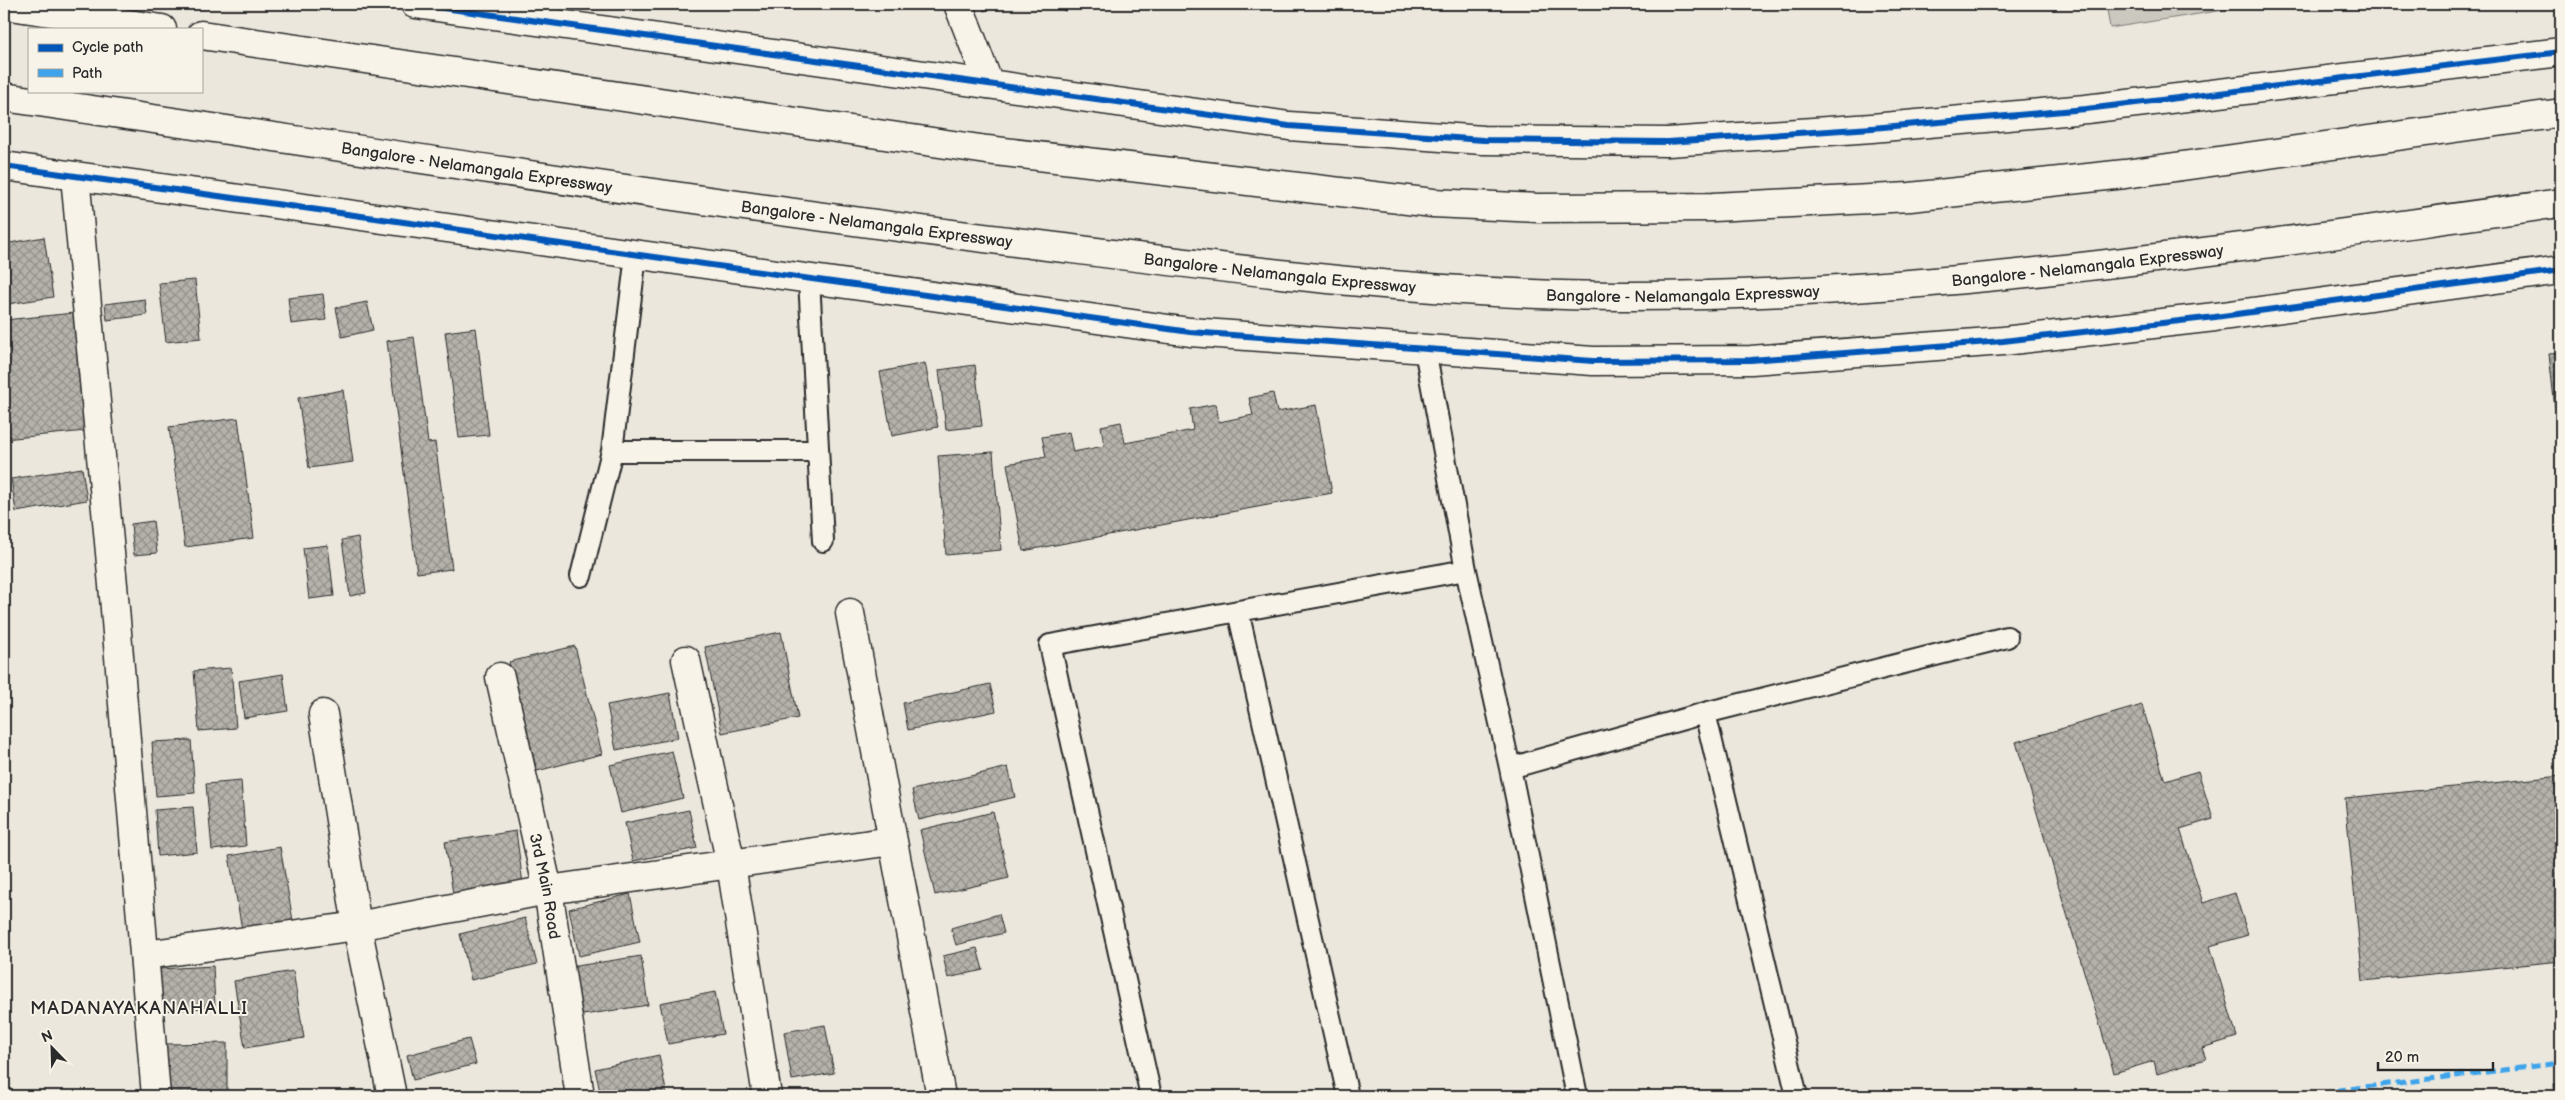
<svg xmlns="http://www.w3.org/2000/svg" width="2565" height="1100" font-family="'Balsamiq Sans',sans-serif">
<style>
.green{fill:#cbc8bf;stroke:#7b7a75}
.building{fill:url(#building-cross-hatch);stroke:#2b2b2b}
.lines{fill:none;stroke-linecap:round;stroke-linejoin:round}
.service-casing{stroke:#2b2b2b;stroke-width:24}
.minor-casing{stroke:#2b2b2b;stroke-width:31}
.tertiary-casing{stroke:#2b2b2b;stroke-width:31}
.motorway-casing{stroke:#2b2b2b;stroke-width:31}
.service{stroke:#f7f3e8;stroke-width:20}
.minor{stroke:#f7f3e8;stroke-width:28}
.tertiary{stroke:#f7f3e8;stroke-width:28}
.motorway{stroke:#f7f3e8;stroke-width:28}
.quiet{stroke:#3ea3eb;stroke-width:5;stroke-dasharray:10 5;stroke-linecap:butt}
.cycleway-casing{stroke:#f7f3e8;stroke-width:9}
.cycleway{stroke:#0057b8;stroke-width:6}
.labels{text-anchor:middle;stroke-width:4;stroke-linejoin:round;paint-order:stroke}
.street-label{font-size:16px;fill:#2b2b2b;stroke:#f7f3e8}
.quarter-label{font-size:19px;letter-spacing:1px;fill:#2b2b2b;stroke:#f7f3e8}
</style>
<defs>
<pattern id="building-cross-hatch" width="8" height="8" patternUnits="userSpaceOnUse" patternTransform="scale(1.25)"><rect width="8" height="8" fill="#b5b2ab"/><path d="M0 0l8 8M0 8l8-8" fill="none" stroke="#93918b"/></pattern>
</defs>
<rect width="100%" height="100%" fill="#ebe7dd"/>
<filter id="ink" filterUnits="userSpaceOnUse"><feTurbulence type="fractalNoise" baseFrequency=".02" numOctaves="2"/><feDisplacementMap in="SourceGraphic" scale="10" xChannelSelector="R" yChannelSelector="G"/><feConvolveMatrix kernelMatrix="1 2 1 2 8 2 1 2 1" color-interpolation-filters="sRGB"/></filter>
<g filter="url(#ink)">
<path class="green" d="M2106,4H2262L2110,28Z"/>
<path class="building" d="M981,4H1001L984,11Z
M1061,4H1082L1064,11Z
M44,237L53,297L8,304L4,277V244Z
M195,280L201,338L166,342L159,283Z
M323,294L326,320L291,324L288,298Z
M145,299L147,315L107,320L105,304Z
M367,302L373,330L342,337L336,308Z
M74,313L86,431L4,439V320Z
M476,328L489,435L459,438L445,332Z
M414,337L428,443L435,442L452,569L417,573L387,341Z
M2561,353V464L2549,354Z
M925,363L938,427L892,436L880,372Z
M975,365L982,426L946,430L939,370Z
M343,390L353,462L309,468L298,398Z
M1273,393L1277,412L1316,405L1332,493L1023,551L1007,464L1046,457L1042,437L1069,432L1073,452L1104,446L1101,426L1121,422L1125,443L1193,430L1190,409L1216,404L1219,422L1253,415L1249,398Z
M238,418L254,538L185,547L169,427Z
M993,452L1001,550L946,555L938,456Z
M82,468L87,500L16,512L11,479Z
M153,521L157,553L134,555L131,524Z
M358,537L366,593L350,596L342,540Z
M328,545L334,596L309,599L303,548Z
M781,632L798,718L722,733L705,647Z
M575,646L602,754L537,771L509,662Z
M231,668L236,728L199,731L194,671Z
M283,674L288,711L244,718L239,681Z
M990,684L996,711L908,730L903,703Z
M670,693L678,738L616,750L607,705Z
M2142,705L2165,781L2198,771L2213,819L2180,829L2203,903L2235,893L2248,935L2210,946L2237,1037L2202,1048L2206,1059L2157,1074L2154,1061L2114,1073L2016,742Z
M191,740L195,793L156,796L152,742Z
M672,751L683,798L621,813L610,765Z
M1008,767L1015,797L919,820L912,790Z
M2561,776V961L2363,981L2345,798Z
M241,781L246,846L212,850L206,784Z
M193,807L197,852L158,856L155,810Z
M689,810L697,848L633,861L625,823Z
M993,812L1009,878L935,895L920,830Z
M516,831L523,884L453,894L445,842Z
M280,847L294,926L243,935L229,856Z
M630,894L640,942L579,956L569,909Z
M999,914L1004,933L956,945L951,928Z
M525,918L537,964L471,980L460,934Z
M977,948L983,970L948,978L943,956Z
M641,956L648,1005L577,1016L570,967Z
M213,966L215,1007L161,1011L159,969Z
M293,971L304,1038L245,1048L234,981Z
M715,992L723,1034L668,1044L660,1003Z
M825,1025L834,1073L792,1080L784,1032Z
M469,1039L476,1064L413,1080L407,1055Z
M227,1043V1096H165V1044Z
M659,1055L667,1096H601L595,1069Z
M2561,1083V1096H2555L2554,1084Z"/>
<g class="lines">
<g class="service-casing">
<path id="service" d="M809,279L823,541
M1425,350L1466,570L1510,768L1577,1096
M612,451H818
M581,576L612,451L636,255
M1238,611L1348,1096
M1705,713L1797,1096
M1510,768L1705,713L2007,637
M1151,1096L1050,645L1466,570"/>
</g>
<g class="minor-casing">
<g id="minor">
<path d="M958,4L989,84"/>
<path d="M75,176L113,585L156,1096"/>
<path d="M850,613L941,1096"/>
<path d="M686,660L731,864L767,1096"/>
<path id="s1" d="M500,677L548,890L580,1096"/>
<path d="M323,714L357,926L392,1096"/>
<path d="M145,955L357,926L548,890L892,841"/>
</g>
</g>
<g class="tertiary-casing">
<path id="tertiary" d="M415,4L1289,126L1483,140L1668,142L1872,128L2086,109L2561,52
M4,166L1190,332L1593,361L1751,360L2003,341L2215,317L2561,270"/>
</g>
<g class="motorway-casing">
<g id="motorway">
<path d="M4,5L162,29"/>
<path d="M201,35L987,150L1433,203L1538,208L1713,207L1910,197L2125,174L2561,113"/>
<path id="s2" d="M4,97C341,146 678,200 1016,242C1217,267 1419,295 1622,296C1938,297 2249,245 2561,203"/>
</g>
</g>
<use href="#service" class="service"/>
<use href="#minor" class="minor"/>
<use href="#tertiary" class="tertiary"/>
<use href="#motorway" class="motorway"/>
<path class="quiet" d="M2322,1096L2340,1090L2561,1063"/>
<g class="cycleway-casing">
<path id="cycleway" d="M415,4L1289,126L1483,140L1668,142L1872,128L2086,109L2561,52
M4,166L1190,332L1593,361L1751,360L2003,341L2215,317L2561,270"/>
</g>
<use href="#cycleway" class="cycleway"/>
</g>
</g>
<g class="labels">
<g class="street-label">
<text dy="6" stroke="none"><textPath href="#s2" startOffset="478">Bangalore - Nelamangala Expressway</textPath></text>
<text dy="6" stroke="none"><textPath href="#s2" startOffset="882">Bangalore - Nelamangala Expressway</textPath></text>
<text dy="6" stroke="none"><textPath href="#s2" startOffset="2098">Bangalore - Nelamangala Expressway</textPath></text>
<text dy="6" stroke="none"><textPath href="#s2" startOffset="1288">Bangalore - Nelamangala Expressway</textPath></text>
<text dy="6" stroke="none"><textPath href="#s2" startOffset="1692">Bangalore - Nelamangala Expressway</textPath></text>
<text dy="6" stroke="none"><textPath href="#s1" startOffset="214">3rd Main Road</textPath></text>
</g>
<g class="quarter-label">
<text x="139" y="1014">MADANAYAKANAHALLI</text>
</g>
</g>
<rect width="2565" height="1100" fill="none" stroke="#f7f3e8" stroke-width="20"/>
<rect x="10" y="10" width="2545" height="1080" fill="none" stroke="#2b2b2b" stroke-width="2" filter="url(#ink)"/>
<rect x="28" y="28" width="175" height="65" fill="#f7f3e8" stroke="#a5a39c"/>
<rect x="38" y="44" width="25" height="8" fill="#0057b8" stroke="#a5a39c"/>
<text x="72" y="52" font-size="15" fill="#2b2b2b">Cycle path</text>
<rect x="38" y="69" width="25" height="8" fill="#3ea3eb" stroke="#a5a39c"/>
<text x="72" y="78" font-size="15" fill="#2b2b2b">Path</text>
<g transform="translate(52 1048) rotate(337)" stroke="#f7f3e8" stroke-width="4" paint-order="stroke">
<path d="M0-4L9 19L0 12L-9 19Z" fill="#2b2b2b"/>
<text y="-8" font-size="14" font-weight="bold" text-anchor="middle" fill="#2b2b2b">N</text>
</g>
<path d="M2378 1062v8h115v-8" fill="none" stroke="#2b2b2b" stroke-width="2.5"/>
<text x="2385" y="1062" font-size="15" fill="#2b2b2b" stroke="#f7f3e8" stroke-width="4" paint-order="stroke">20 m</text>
</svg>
